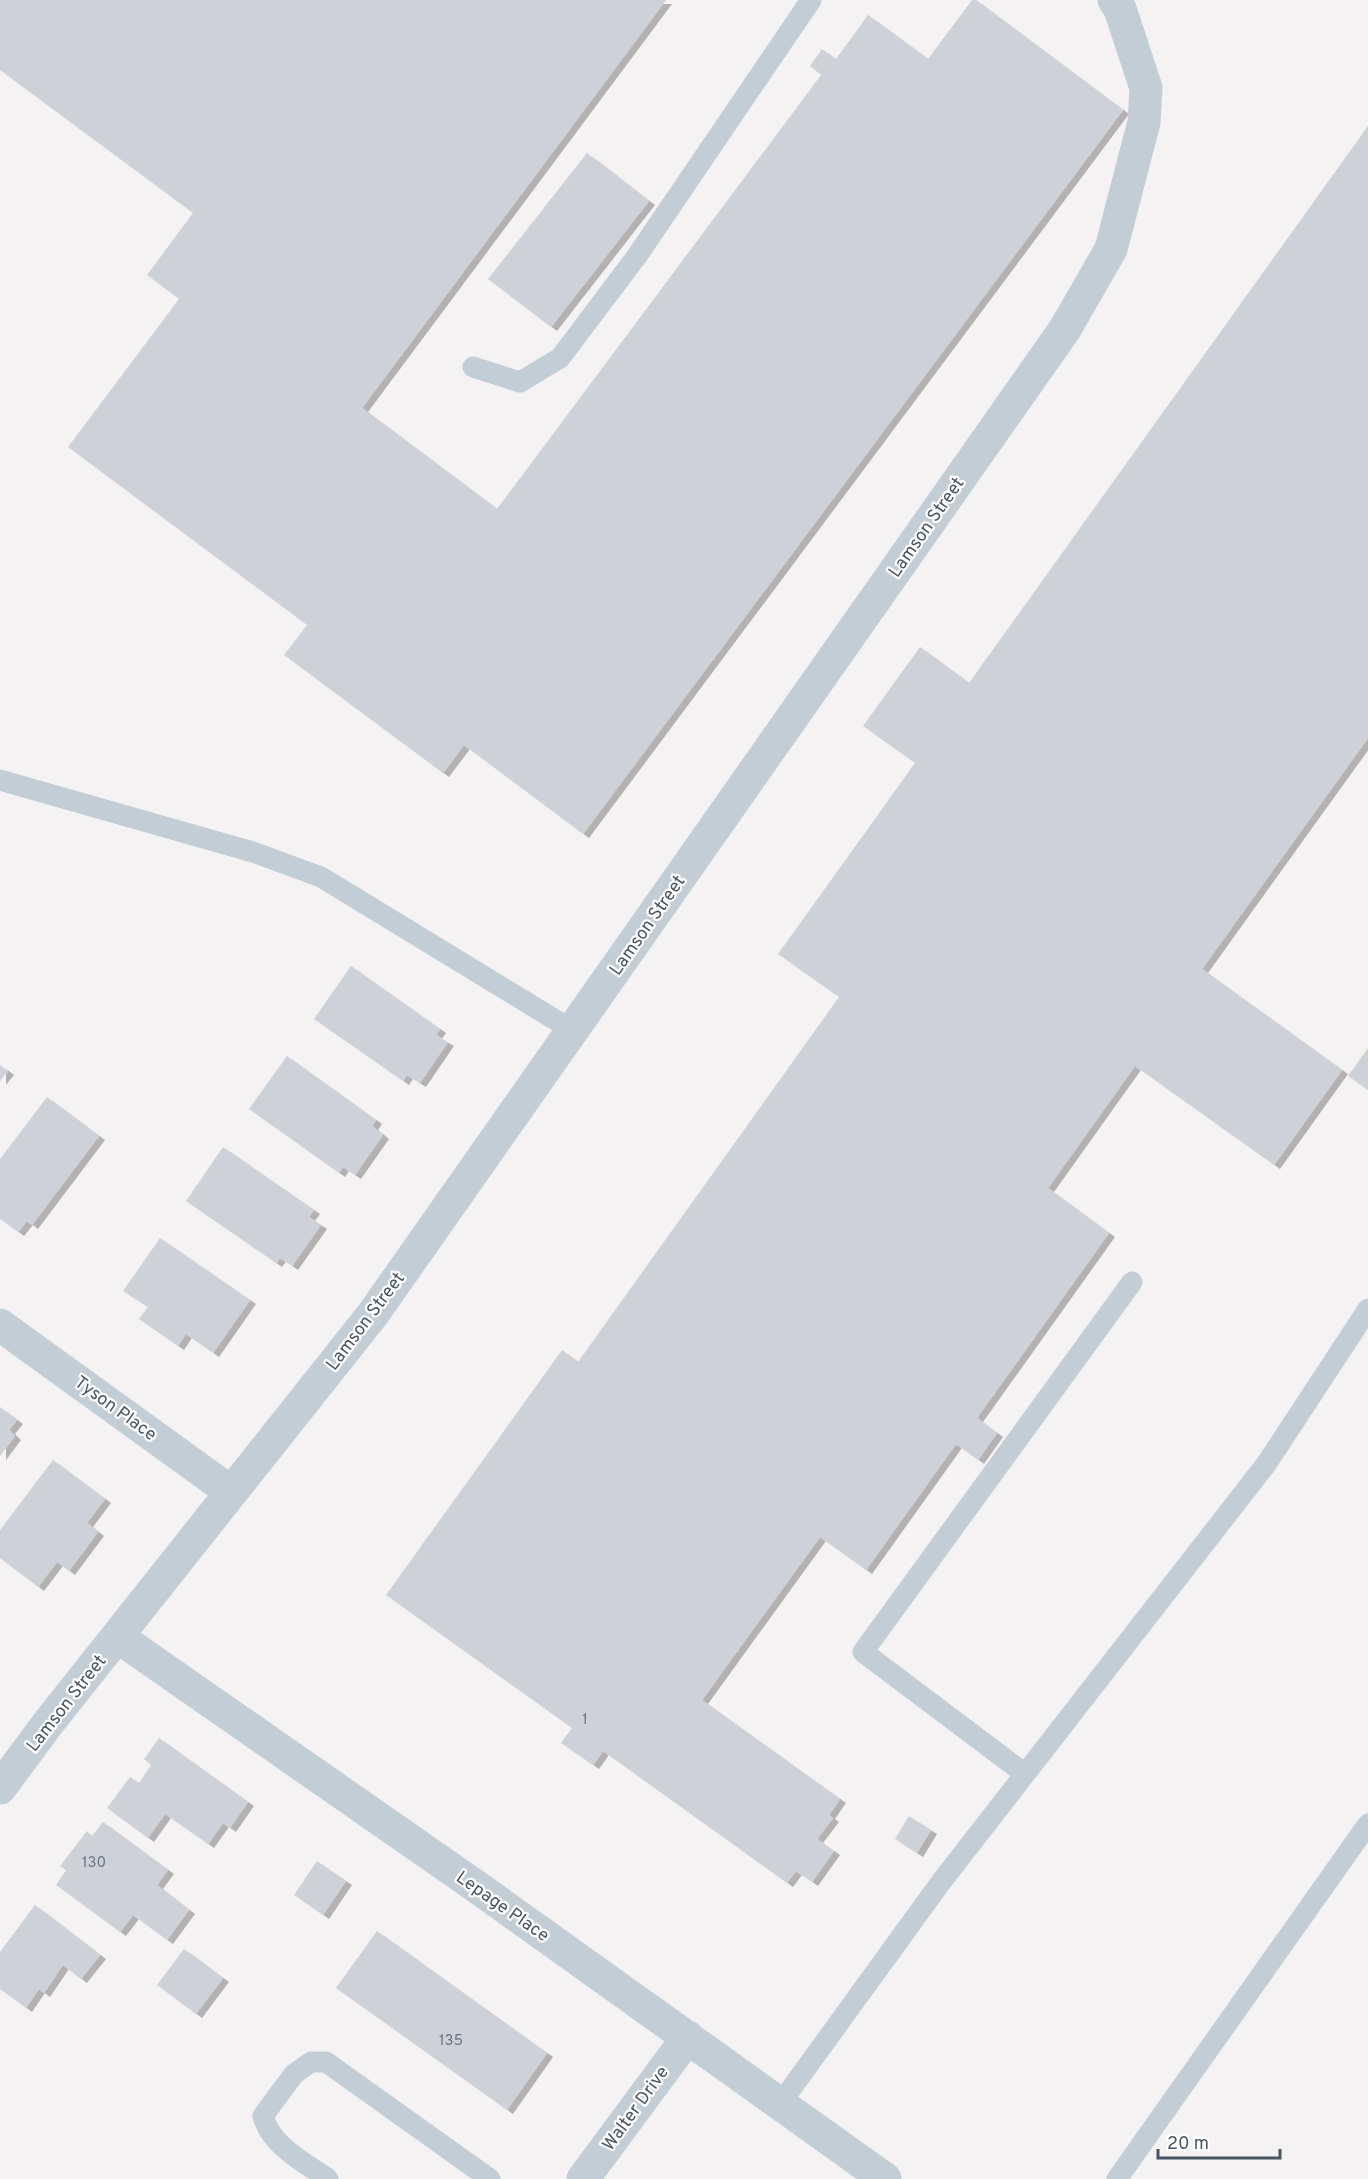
<svg xmlns="http://www.w3.org/2000/svg" width="1368" height="2179" font-family="Overpass,sans-serif">
<style>
.building{fill:#ced1d8;filter:url(#shadow)}
.lines{fill:none;stroke-linecap:round;stroke-linejoin:round}
.service{stroke:#c2cdd5;stroke-width:21}
.minor{stroke:#c2cdd5;stroke-width:33}
.labels{text-anchor:middle;stroke-width:4.5;stroke-linejoin:round;paint-order:stroke}
.number-label{font-size:15px;fill:#697580}
.street-label{font-size:18px;fill:#475662;stroke:#fff}
</style>
<defs>
<filter id="shadow"><feDropShadow dx="6" dy="4" stdDeviation="0" flood-color="#0004"/></filter>
</defs>
<rect width="100%" height="100%" fill="#f4f2f2"/>
<path class="building" d="M0,0H666L362,408L497,509L821,75L810,66L822,49L836,59L868,15L928,59L972,0H976L1123,110L583,834L464,745L443,773L284,655L307,625L68,447L179,299L147,275L193,213L0,70Z
M1368,126V738L1202,969L1342,1070L1274,1165L1135,1066L1048,1188L1109,1233L977,1418L997,1433L978,1460L956,1444L866,1570L820,1537L702,1700L840,1799L829,1815L833,1818L817,1839L834,1851L812,1882L796,1871L787,1883L603,1751L593,1765L561,1743L572,1728L386,1595L562,1350L578,1362L839,997L778,954L915,763L863,726L920,647L969,683Z
M587,153L649,201L551,327L488,279Z
M351,966L440,1029L436,1035L448,1042L420,1083L407,1075L403,1081L314,1019Z
M1368,1048V1090L1348,1076Z
M287,1056L376,1120L372,1126L383,1135L355,1175L343,1167L339,1173L249,1109Z
M0,1065L8,1071L0,1081Z
M47,1097L99,1136L32,1225L27,1221L18,1232L0,1219V1159Z
M223,1147L314,1210L309,1217L321,1225L292,1266L280,1258L276,1263L186,1201Z
M160,1238L250,1300L213,1353L186,1334L178,1346L139,1319L148,1307L123,1291Z
M0,1407L17,1420L9,1430L15,1436L0,1456Z
M53,1460L105,1499L87,1523L98,1532L69,1571L57,1562L38,1587L0,1558V1530Z
M159,1738L248,1802L230,1828L223,1823L208,1844L165,1814L148,1838L107,1808L130,1777L139,1783L151,1765L144,1759Z
M909,1816L931,1830L917,1853L895,1839Z
M103,1822L168,1870L157,1885L189,1910L167,1940L133,1915L120,1932L56,1885L66,1870L60,1866L87,1831L92,1836Z
M317,1861L346,1881L323,1915L294,1895Z
M35,1905L100,1955L81,1979L63,1965L44,1993L39,1989L26,2008L0,1989V1952Z
M377,1931L547,2053L507,2110L336,1988Z
M184,1949L223,1978L196,2014L157,1985Z"/>
<g class="lines">
<path class="service" d="M473,367L520,382L560,358L637,256L811,0
M0,780L256,853L321,877L572,1030
M1025,1774L863,1652L1132,1282
M780,2104L941,1882L1267,1463L1368,1309
M328,2179C304,2162 271,2146 263,2116L294,2074L311,2062H326L490,2179
M1117,2179L1368,1824"/>
<path class="minor" d="M0,1325L231,1492
M118,1637L477,1887L885,2179
M0,1788L49,1722L373,1314L1065,329L1111,249L1144,122L1146,88L1120,9L1114,0
M583,2179L688,2037"/>
</g>
<g class="labels">
<g class="number-label">
<text x="585" y="1724">1</text>
<text x="94" y="1867">130</text>
<text x="451" y="2045">135</text>
</g>
<g class="street-label">
<text transform="translate(926 527) rotate(-55)" y="6">Lamson Street</text>
<text transform="translate(647 925) rotate(-55)" y="6">Lamson Street</text>
<text transform="translate(365 1321) rotate(-53)" y="6">Lamson Street</text>
<text transform="translate(116 1408) rotate(36)" y="6">Tyson Place</text>
<text transform="translate(66 1703) rotate(-52)" y="6">Lamson Street</text>
<text transform="translate(503 1906) rotate(35)" y="6">Lepage Place</text>
<text transform="translate(635 2108) rotate(-54)" y="6">Walter Drive</text>
</g>
</g>
<path d="M1158 2149v9h122v-9" fill="none" stroke="#475662" stroke-width="3"/>
<text x="1167" y="2149" font-size="18" fill="#475662" stroke="#ffffff" stroke-width="4.5" paint-order="stroke">20 m</text>
</svg>
